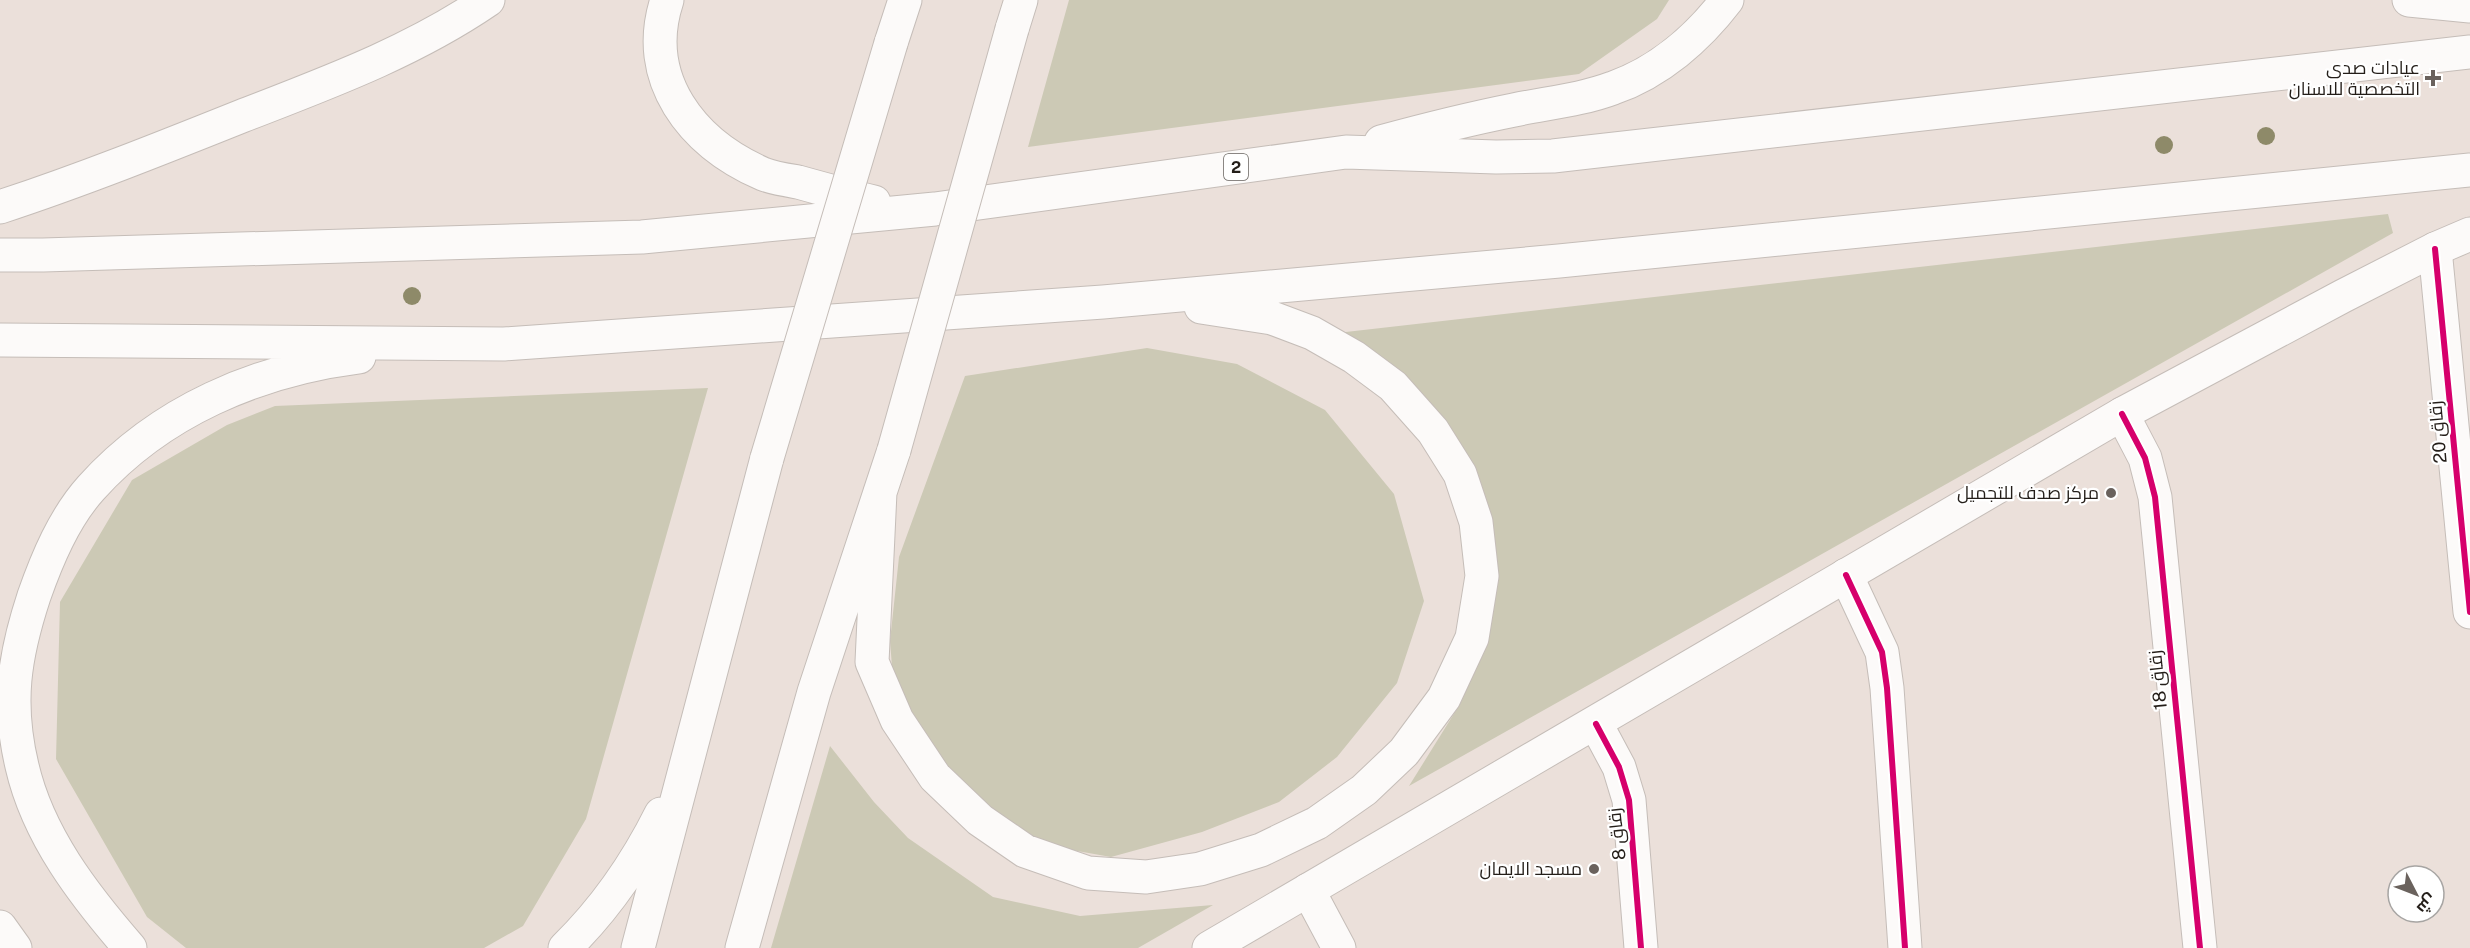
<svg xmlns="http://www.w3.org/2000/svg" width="2470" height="948" font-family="'Public Sans',Cairo,sans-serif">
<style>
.green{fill:#ccc9b5}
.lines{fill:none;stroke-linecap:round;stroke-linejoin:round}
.minor-casing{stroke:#c5bdb8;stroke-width:35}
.highway-casing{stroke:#c5bdb8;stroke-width:35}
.minor{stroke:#fcfaf9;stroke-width:33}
.highway{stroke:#fcfaf9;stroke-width:33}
.highway-bridge-casing{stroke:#c5bdb8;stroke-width:35;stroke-linecap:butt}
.highway-bridge{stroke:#fcfaf9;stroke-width:33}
.cycleway-casing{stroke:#fff;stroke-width:10}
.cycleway{stroke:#d6006c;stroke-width:6}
.tree{fill:#8e8a69}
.poi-dot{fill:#6a625d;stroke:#fff;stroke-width:2}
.labels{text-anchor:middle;stroke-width:4.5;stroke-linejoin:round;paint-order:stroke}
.shield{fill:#fff;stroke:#66625e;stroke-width:1.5}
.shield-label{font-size:16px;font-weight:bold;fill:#241e19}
.poi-label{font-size:18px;fill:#241e19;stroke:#fff;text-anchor:end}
.street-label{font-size:18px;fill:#241e19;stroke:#fff}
</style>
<rect width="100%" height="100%" fill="#ebe0da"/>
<path class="green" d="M1069,0H1669L1657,19L1579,74L1028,147Z
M2388,214L2393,233L1409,786L1460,704L1479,661L1486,608L1471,489L1337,333Z
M1147,348L1237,364L1325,410L1394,494L1424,601L1397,683L1337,757L1279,802L1202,832L1111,857L1038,844L972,807L894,692L890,641L899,557L965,376Z
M708,388L586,819L523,926L484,948H186L147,917L56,759L60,602L132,480L227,425L275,406Z
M830,746L874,802L908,838L993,897L1080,916L1213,905L1138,948H771Z"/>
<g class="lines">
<g class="minor-casing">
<path id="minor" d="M2435,249L2470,612
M2122,414L2145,458L2155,497L2200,948
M1846,575L1882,652L1887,688L1905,948
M1596,724L1619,767L1629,800L1641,948
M1308,890L1339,948"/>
</g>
<g class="highway-casing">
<path id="highway" d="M667,0C641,79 692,143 763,174C773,178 786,180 798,182C823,189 848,196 874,202
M2409,0L2470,6
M1012,29L1021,0
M891,43L905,0
M1381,142C1425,130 1469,119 1514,110C1547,103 1581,100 1613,88C1659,72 1698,38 1727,0
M0,207C82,180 162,148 242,116C327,83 412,52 488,0
M0,255H43L642,237L935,209L1346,152L1496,157L1553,156L2470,52
M0,340L504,344L1103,302L1559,261L2470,170
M880,492L872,662L897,720L935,777L980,820L1025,851L1088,873L1146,877L1200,869L1261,850L1317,823L1364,790L1404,752L1444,698L1472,638L1482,576L1476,522L1460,474L1433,431L1393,386L1354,357L1312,333L1272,318L1201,307
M0,927L15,948
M130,948C84,895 38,836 22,766C7,703 14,657 34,596C47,559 64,518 91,488C160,411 257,370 359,357
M565,948C605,909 636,864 661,814
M638,948L767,458
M742,948L814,692L894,450
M1209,948L2122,414L2343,296L2435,249L2470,234"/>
</g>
<use href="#minor" class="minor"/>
<use href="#highway" class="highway"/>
<g class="highway-bridge-casing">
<path id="highway-bridge" d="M894,450L1012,29
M767,458L891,43"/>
</g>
<use href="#highway-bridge" class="highway-bridge"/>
<g class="cycleway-casing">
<path id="cycleway" d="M2435,249L2470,612
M2122,414L2145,458L2155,497L2200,948
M1846,575L1882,652L1887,688L1905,948
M1596,724L1619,767L1629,800L1641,948"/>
</g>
<use href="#cycleway" class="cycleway"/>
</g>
<g class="tree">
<circle cx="2266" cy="136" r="9"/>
<circle cx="2164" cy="145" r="9"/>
<circle cx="412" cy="296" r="9"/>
</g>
<g class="poi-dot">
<path d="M2430 69h6v6h6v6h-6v6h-6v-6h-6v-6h6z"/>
<circle cx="2111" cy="493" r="6"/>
<circle cx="1594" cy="869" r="6"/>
</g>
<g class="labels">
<rect class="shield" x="1224" y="154" width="24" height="26" rx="4.5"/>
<g class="shield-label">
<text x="1236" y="173">2</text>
</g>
<g class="poi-label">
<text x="2420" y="74">عيادات صدى<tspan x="2420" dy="21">التخصصية للاسنان</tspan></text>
<text x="2099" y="499">مركز صدف للتجميل</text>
<text x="1582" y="875">مسجد الايمان</text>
</g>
<g class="street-label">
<text transform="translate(2438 432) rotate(-95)" y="6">زقاق 20</text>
<text transform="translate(2158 680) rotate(-96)" y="6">زقاق 18</text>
<text transform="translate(1617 834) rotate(-96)" y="6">زقاق 8</text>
</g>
</g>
<g transform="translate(2416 894) rotate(132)"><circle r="28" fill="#ffffff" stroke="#a7a5a3" stroke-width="1.5"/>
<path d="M0-4.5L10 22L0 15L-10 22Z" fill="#6a625d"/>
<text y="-9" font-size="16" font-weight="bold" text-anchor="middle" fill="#241e19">ش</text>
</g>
</svg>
